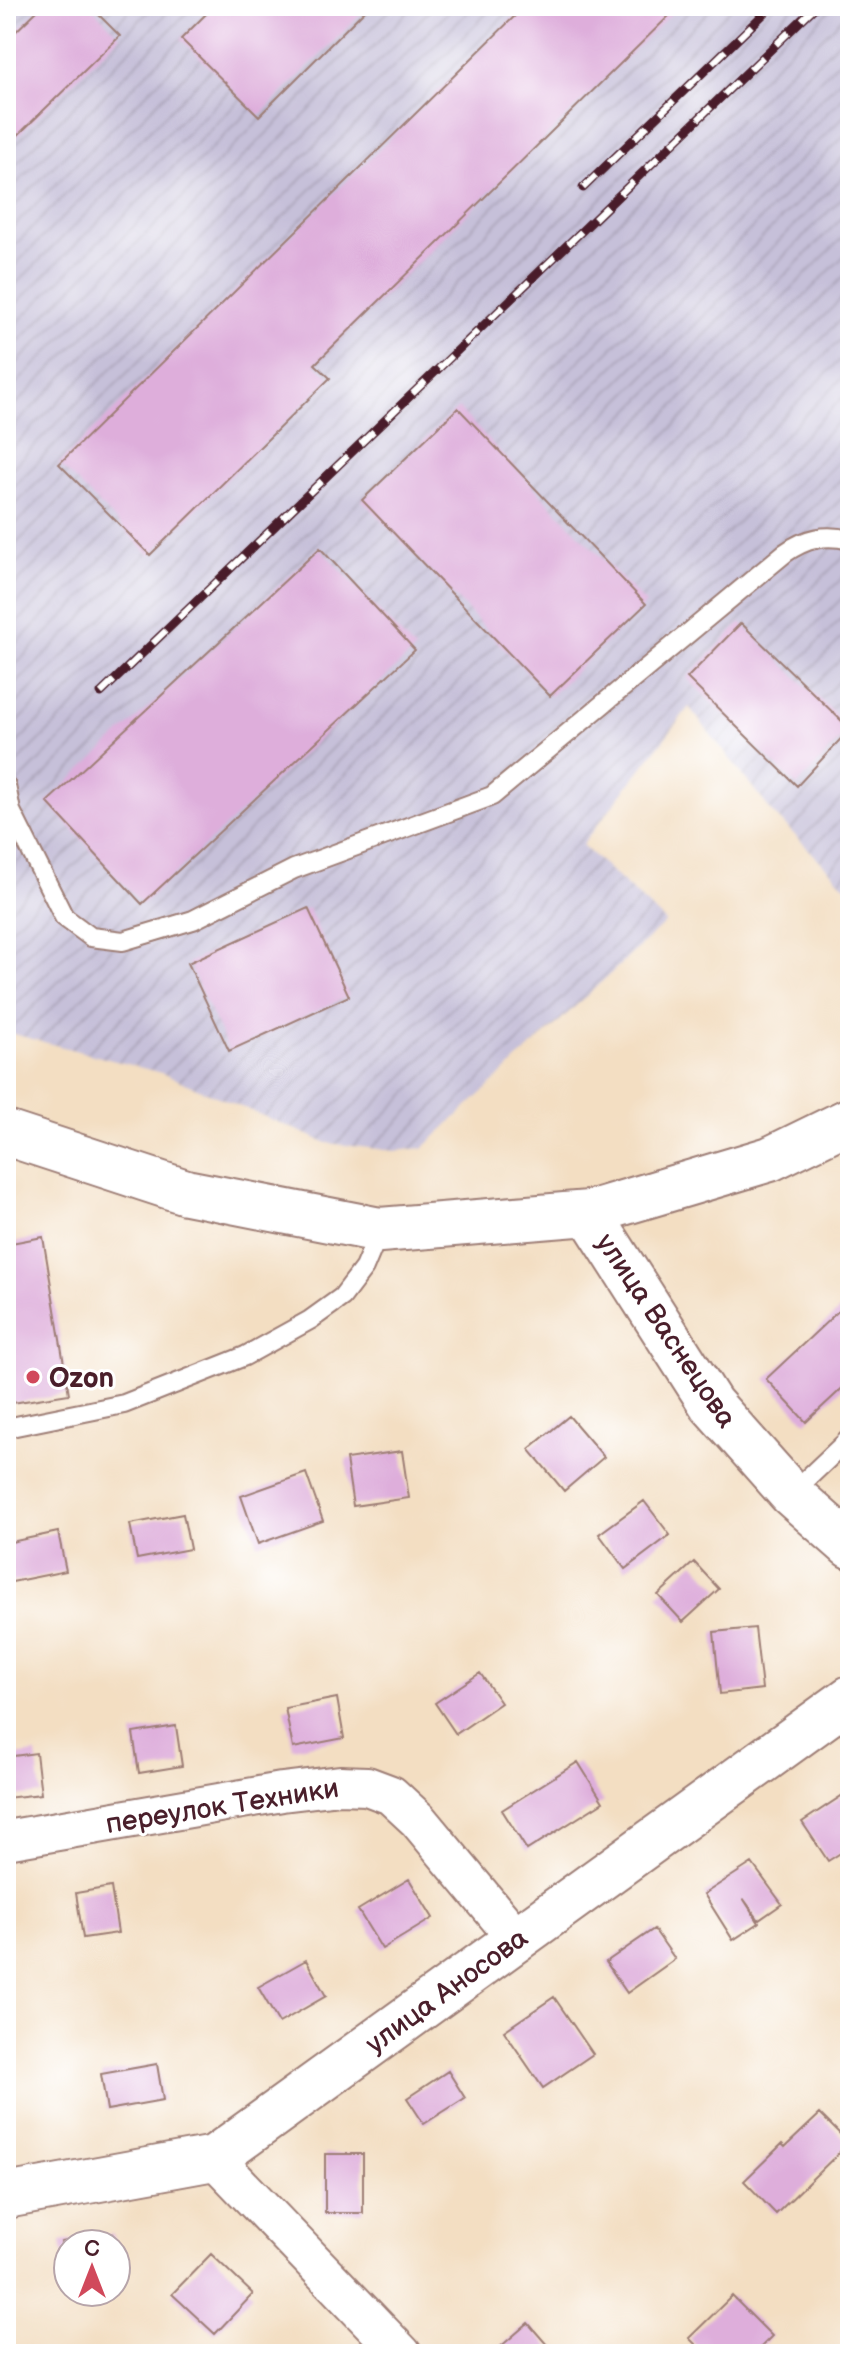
<svg xmlns="http://www.w3.org/2000/svg" width="856" height="2360" font-family="'Balsamiq Sans',sans-serif">
<style>
.industrial{fill:url(#industrial-furrows)}
.building{fill:#deaedb}
.lines{fill:none;stroke-linecap:round;stroke-linejoin:round}
.lane-casing{stroke:#9e7e76;stroke-width:22}
.street-casing{stroke:#9e7e76;stroke-width:42}
.secondary-casing{stroke:#9e7e76;stroke-width:48}
.lane{stroke:#fff;stroke-width:18}
.street{stroke:#fff;stroke-width:38}
.secondary{stroke:#fff;stroke-width:44}
.rail-casing{stroke:#4a1f2b;stroke-width:9}
.rail{stroke:#fff;stroke-width:6;stroke-dasharray:18;stroke-linecap:butt}
.poi-dot{fill:#d1495b;stroke:#fff;stroke-width:3}
.labels{text-anchor:middle;stroke-width:6;stroke-linejoin:round;paint-order:stroke}
.street-label{font-size:28px;fill:#4a1f2b;stroke:#fff}
.poi-label{font-size:28px;font-weight:bold;fill:#4a1f2b;stroke:#fff;text-anchor:start}
</style>
<defs>
<pattern id="industrial-furrows" width="10" height="10" patternUnits="userSpaceOnUse" patternTransform="scale(2)"><rect width="10" height="10" fill="#c6c0d9"/><path d="M-1 1l2-2M0 10L10 0M9 11l2-2" fill="none" stroke="#aca5ba"/></pattern>
</defs>
<rect width="100%" height="100%" fill="#fff"/>
<filter id="ink" filterUnits="userSpaceOnUse"><feTurbulence type="fractalNoise" baseFrequency=".0125" numOctaves="2"/><feDisplacementMap in="SourceGraphic" scale="16" xChannelSelector="R" yChannelSelector="G"/><feConvolveMatrix kernelMatrix="1 2 1 2 8 2 1 2 1" color-interpolation-filters="sRGB"/></filter>
<filter id="wash" filterUnits="userSpaceOnUse"><feTurbulence type="fractalNoise" baseFrequency=".006" numOctaves="4" result="noise"/><feDisplacementMap in="SourceGraphic" scale="32" xChannelSelector="R" yChannelSelector="G"/><feGaussianBlur stdDeviation="1.8" result="paint"/><feColorMatrix in="noise" values="0 0 0 0 0 0 0 0 0 0 0 0 0 0 0 0 0 1.4 0 .05"/><feComposite in="paint" operator="in"/></filter>
<g filter="url(#wash)">
<rect width="100%" height="100%" fill="#f3dec2"/>
<path class="industrial" d="M6,6H850V891L772,812L689,707L582,845L666,922L423,1148L395,1151L327,1143L161,1073L6,1032Z"/>
<g id="blocks">
<path class="building" d="M42,6H90L120,36L14,139L6,130V41Z
M214,6H369L259,116L181,39Z
M525,6H679L315,364L330,378L150,555L59,464Z
M458,408L646,604L550,696L362,500Z
M320,548L415,650L142,904L47,802Z
M741,623L850,729L797,786L687,678Z
M308,908L349,996L229,1051L188,963Z
M43,1237L69,1394L6,1404V1244Z
M850,1300V1381L806,1422L766,1379Z
M569,1416L604,1457L564,1491L529,1449Z
M402,1451L409,1498L353,1506L346,1459Z
M306,1473L323,1521L258,1544L241,1496Z
M644,1501L670,1535L625,1569L599,1534Z
M183,1514L190,1549L137,1559L130,1524Z
M58,1532L66,1571L7,1583L6,1543Z
M694,1562L719,1589L683,1622L658,1595Z
M755,1628L762,1689L720,1694L714,1632Z
M480,1673L501,1703L456,1734L435,1703Z
M337,1698L344,1738L293,1748L285,1708Z
M176,1726L182,1766L139,1773L133,1733Z
M36,1753L41,1794L6,1798V1757Z
M578,1762L603,1802L527,1850L502,1810Z
M846,1793L850,1799V1847L828,1861L802,1822Z
M752,1863L782,1904L759,1920L743,1898L759,1923L733,1940L704,1894Z
M409,1879L433,1918L382,1949L358,1910Z
M111,1887L118,1933L83,1938L76,1893Z
M654,1929L675,1959L627,1993L606,1962Z
M306,1960L326,1996L279,2023L258,1987Z
M554,1997L593,2054L543,2088L504,2031Z
M157,2064L163,2100L107,2110L101,2074Z
M448,2071L465,2098L424,2124L407,2098Z
M820,2114L849,2143L776,2214L744,2181L782,2144L785,2147Z
M325,2154H363V2213H325Z
M113,2234L115,2244H68L66,2271L61,2242Z
M211,2254L253,2294L215,2334L172,2294Z
M732,2296L772,2336L754,2354H705L689,2338Z
M528,2323L555,2354H492Z"/>
</g>
</g>
<g filter="url(#ink)">
<use href="#blocks" fill-opacity="0" stroke="#9e7e76" stroke-width="2"/>
<g class="lines">
<g class="lane-casing">
<path id="lane" d="M6,786L11,811L64,917L91,937L123,941L193,920L294,869L492,796L785,553C806,538 825,534 850,540
M6,1428L124,1404L245,1356L310,1320L342,1297L364,1268L380,1230
M791,1494L850,1438"/>
</g>
<g class="street-casing">
<path id="street" d="M6,1840L282,1792L340,1785L367,1786L391,1795L418,1820L517,1939
M214,2158L402,2354"/>
</g>
<g class="secondary-casing">
<path id="secondary" d="M6,1133L186,1192L380,1230L589,1213L770,1159L850,1120
M589,1213L711,1404L791,1494L850,1546
M6,2196L214,2158L850,1698"/>
</g>
<use href="#lane" class="lane"/>
<use href="#street" class="street"/>
<use href="#secondary" class="secondary"/>
<g class="rail-casing">
<path id="rail" d="M583,188L772,6
M101,693L816,6"/>
</g>
<use href="#rail" class="rail"/>
</g>
</g>
<circle class="poi-dot" cx="33" cy="1377" r="8"/>
<g class="labels">
<g class="street-label">
<text transform="translate(667 1330) rotate(56)" y="10">улица Васнецова</text>
<text transform="translate(222 1805) rotate(-9)" y="10">переулок Техники</text>
<text transform="translate(446 1990) rotate(-36)" y="10">улица Аносова</text>
</g>
<g class="poi-label">
<text x="49" y="1387">Ozon</text>
</g>
</g>
<rect width="856" height="2360" fill="none" stroke="#fff" stroke-width="32"/>
<g transform="translate(92 2268)"><circle r="38" fill="#ffffff" stroke="#b7a5aa" stroke-width="2"/>
<path d="M0-6L14 30L0 20L-14 30Z" fill="#d1495b"/>
<text y="-12" font-size="22" font-weight="bold" text-anchor="middle" fill="#4a1f2b">С</text>
</g>
</svg>
